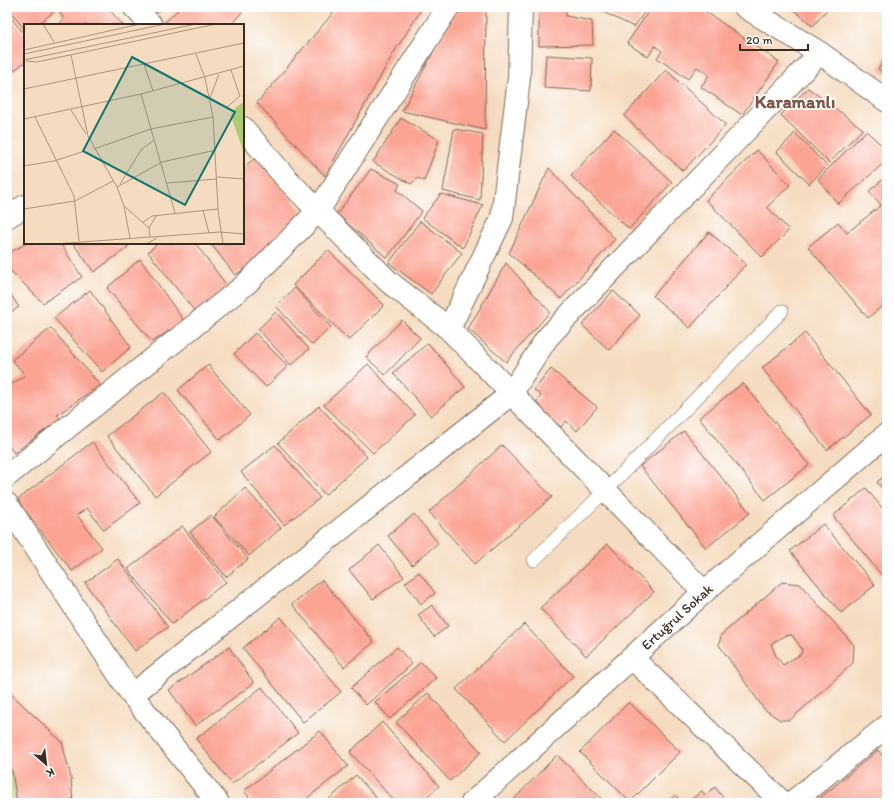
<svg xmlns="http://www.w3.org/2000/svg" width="894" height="810" font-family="Itim,sans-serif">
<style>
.green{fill:#adcb72;stroke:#747a48}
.building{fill:#fba494;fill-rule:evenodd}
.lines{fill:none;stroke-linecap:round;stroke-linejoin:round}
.service-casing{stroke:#7c6856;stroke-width:14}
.minor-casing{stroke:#7c6856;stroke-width:24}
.service{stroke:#fff;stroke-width:13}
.minor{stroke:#fff;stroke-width:22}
.labels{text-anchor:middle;stroke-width:3.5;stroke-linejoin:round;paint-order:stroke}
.street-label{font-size:14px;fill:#3b2a1e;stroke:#fff}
.district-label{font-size:18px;font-weight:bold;fill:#7e5547;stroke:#fff}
.inset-road{fill:none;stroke:#ab947f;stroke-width:1}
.view{fill:#0f766e;fill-opacity:0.15;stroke:#0f766e;stroke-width:2}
.inset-edge{fill:none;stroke:#3b2a1e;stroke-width:2}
</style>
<rect width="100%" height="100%" fill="#fff"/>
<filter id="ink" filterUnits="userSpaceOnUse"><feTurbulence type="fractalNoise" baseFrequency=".025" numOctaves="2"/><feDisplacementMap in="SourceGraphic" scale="8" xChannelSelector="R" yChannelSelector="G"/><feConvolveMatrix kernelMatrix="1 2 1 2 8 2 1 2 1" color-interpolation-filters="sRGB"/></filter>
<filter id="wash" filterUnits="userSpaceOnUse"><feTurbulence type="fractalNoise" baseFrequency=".012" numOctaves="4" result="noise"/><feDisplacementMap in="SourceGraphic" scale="16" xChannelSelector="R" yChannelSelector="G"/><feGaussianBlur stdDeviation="0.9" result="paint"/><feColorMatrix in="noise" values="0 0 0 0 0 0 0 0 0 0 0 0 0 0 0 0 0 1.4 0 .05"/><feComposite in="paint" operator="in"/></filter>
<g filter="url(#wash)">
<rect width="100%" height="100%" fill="#f5dbbf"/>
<path class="green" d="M7,766L12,771L17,803H7Z"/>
<g id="blocks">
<path class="building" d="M7,7H60L37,25H25V30Z
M64,7H107L123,25H58L64,19L59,11Z
M149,7H164L155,14Z
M181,7H241L243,11L231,25H162Z
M338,7H423L393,54L325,176L257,103Z
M457,7H486L485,130L402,111Z
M539,7H566V16L592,21L593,45L539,46Z
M593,7H648L634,27Z
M652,7H699L779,62L742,115L701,87L709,75L697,67L688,79L657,58L662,51L655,46L648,57L627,43Z
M790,7H829L813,26Z
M7,13L25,35V62L7,76Z
M546,55L592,58L591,91L544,88Z
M887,56V75L878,69Z
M666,70L726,125L683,171L624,116Z
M808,88L863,129L829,163L781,115Z
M401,118L439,140L424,181L418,178L411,184L373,162Z
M454,129L483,134L480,200L443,191Z
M614,129L672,182L629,229L571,176Z
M866,131L887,150V160L838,204L818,179Z
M795,133L827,166L809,184L777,152Z
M757,150L790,185L767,207L789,230L762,257L706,200Z
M257,157L304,214L265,256L235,275L211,244L213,243H243V167Z
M549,168L615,239L561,299L509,253Z
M371,169L400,184L397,190L422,211L387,258L337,214Z
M887,176V302L868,318L808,247L838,222L847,233L881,205L869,191Z
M441,194L483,205L463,248L422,218Z
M420,221L462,253L431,294L389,263Z
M709,232L746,264L690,328L653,296Z
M27,243H60L82,277L43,303L7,267V254Z
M73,243H125L128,247L94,272Z
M158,243H195L228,287L196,313L148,252Z
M328,250L384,305L349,340L293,285Z
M140,259L184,321L152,342L107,288Z
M506,263L550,312L506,362L468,329Z
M295,288L331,327L312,345L276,306Z
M7,289L19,307L7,315Z
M90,290L131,347L102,372L54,318Z
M613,291L640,315L609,350L582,325Z
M276,312L309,349L291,365L258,329Z
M402,320L420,338L385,375L366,357Z
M51,328L100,385L57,415L60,419L14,453L7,443V388L25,375L12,360Z
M255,333L288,366L266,387L234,354Z
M805,333L871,415L827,450L762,368Z
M428,343L465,387L431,416L393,373Z
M368,364L415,415L373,453L324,405Z
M208,365L250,415L220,440L178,390Z
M551,369L597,407L577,431L566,421L561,427L534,405L541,396L534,390Z
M743,383L809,465L765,500L699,418Z
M164,392L211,452L155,496L107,436Z
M319,406L367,457L325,495L278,443Z
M684,431L750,513L706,548L640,466Z
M92,442L140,503L104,530L87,508L77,515L102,548L72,571L17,500Z
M275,445L320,498L284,525L241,472Z
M502,445L552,497L475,564L429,512Z
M887,474V494L877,482Z
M245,488L281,528L249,556L214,517Z
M866,488L887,514V575L884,578L833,516Z
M414,514L438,543L412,565L388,536Z
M211,515L248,559L226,577L190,532Z
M823,524L875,585L841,613L790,551Z
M182,526L226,582L172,624L128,569Z
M608,544L654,592L586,656L540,608Z
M379,545L404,577L373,599L349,570Z
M118,559L168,627L135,651L85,583Z
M419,572L435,593L421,604L405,583Z
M322,580L374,642L344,667L292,604Z
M782,582L800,584L854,645L853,663L790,720H780L764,709L719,645L721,635ZM792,635L802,649L801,654L783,665L776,656L771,644L784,636Z
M432,605L448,626L434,637L418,615Z
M281,617L341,692L303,722L243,648Z
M524,624L573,676L505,741L456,689Z
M229,647L254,683L195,726L169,690Z
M397,647L412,664L366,705L351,688Z
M421,662L436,678L390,719L375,702Z
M262,687L298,733L232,784L196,739Z
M7,690L62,742L71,778L73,803H17L12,771L7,766Z
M428,693L481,752L450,781L396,722Z
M629,702L680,752L630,802L580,752Z
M382,722L439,786L420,803H396L350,752Z
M320,731L348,766L301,803H254L244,791Z
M878,750L887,762V803H814Z
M557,755L606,803H510Z
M356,775L381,803H325Z
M715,787L727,803H691L689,801L702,791L705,795Z
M676,795L681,803H665Z"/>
</g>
</g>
<g filter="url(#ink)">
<use href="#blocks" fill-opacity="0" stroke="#7c6856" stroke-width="1"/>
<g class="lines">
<g class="service-casing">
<path id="service" d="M534,560L605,491L782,311"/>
</g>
<g class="minor-casing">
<g id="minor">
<path d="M134,7L151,25"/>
<path d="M745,7L820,53L887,101"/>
<path d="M243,128L286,178L318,211L389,282L449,329L704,592"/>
<path d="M7,217L25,206"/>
<path d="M449,329L502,218L519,78L521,7"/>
<path d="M7,476L246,284L318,211L448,7"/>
<path d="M7,504L132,695L218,803"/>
<path d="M632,658L783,803"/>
<path d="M132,695L511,394L547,338L820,53"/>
<path id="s1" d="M472,803L704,592L887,434"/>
<path d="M791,803L887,726"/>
</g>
</g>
<use href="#service" class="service"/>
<use href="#minor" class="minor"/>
</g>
</g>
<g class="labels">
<g class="street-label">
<text dy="5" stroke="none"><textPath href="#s1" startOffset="277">Ertuğrul Sokak</textPath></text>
</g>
<g class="district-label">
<text x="795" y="108">Karamanlı</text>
</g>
</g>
<g transform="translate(24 24)">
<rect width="220" height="220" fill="#f5dbbf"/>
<path d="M220,78V129L207,92L212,83Z" fill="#adcb72"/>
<path class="inset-road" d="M19,0L30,18M0,26L116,0M0,30L141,0M172,30L181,54L189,93L194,185L199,220M47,31L64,112L93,163L100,182L125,204L126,213M0,36L172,0M2,37L13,38L192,0M120,40L129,67M0,65L220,19M117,70L151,189M186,74L195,50M202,84L216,72L207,46M47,86L62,110M11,93L50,172L55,217M0,95L117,70L220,42M70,125L127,105L189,93M0,142L30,137L61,127M193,153L220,155M143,159L193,155M96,160L117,126L130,116M93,163L138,138L192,126M100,182L106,214M0,185L51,177L89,157M179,186L185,209M118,199L128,192L194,185M125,204L132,192M30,220L196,208L220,210M122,220L133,214"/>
<path class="view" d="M108,33L211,88L161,181L59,127Z"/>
<rect width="220" height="220" class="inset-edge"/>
</g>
<rect width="894" height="810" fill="none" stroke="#fff" stroke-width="24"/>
<g transform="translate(46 764) rotate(152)" stroke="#ffffff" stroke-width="3" paint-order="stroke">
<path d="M0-3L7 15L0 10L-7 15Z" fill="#3b2a1e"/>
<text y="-6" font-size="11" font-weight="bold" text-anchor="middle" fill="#3b2a1e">K</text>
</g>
<path d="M740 44v6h68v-6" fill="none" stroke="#3b2a1e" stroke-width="2"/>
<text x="746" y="44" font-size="12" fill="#3b2a1e" stroke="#ffffff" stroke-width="3" paint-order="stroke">20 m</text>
</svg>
